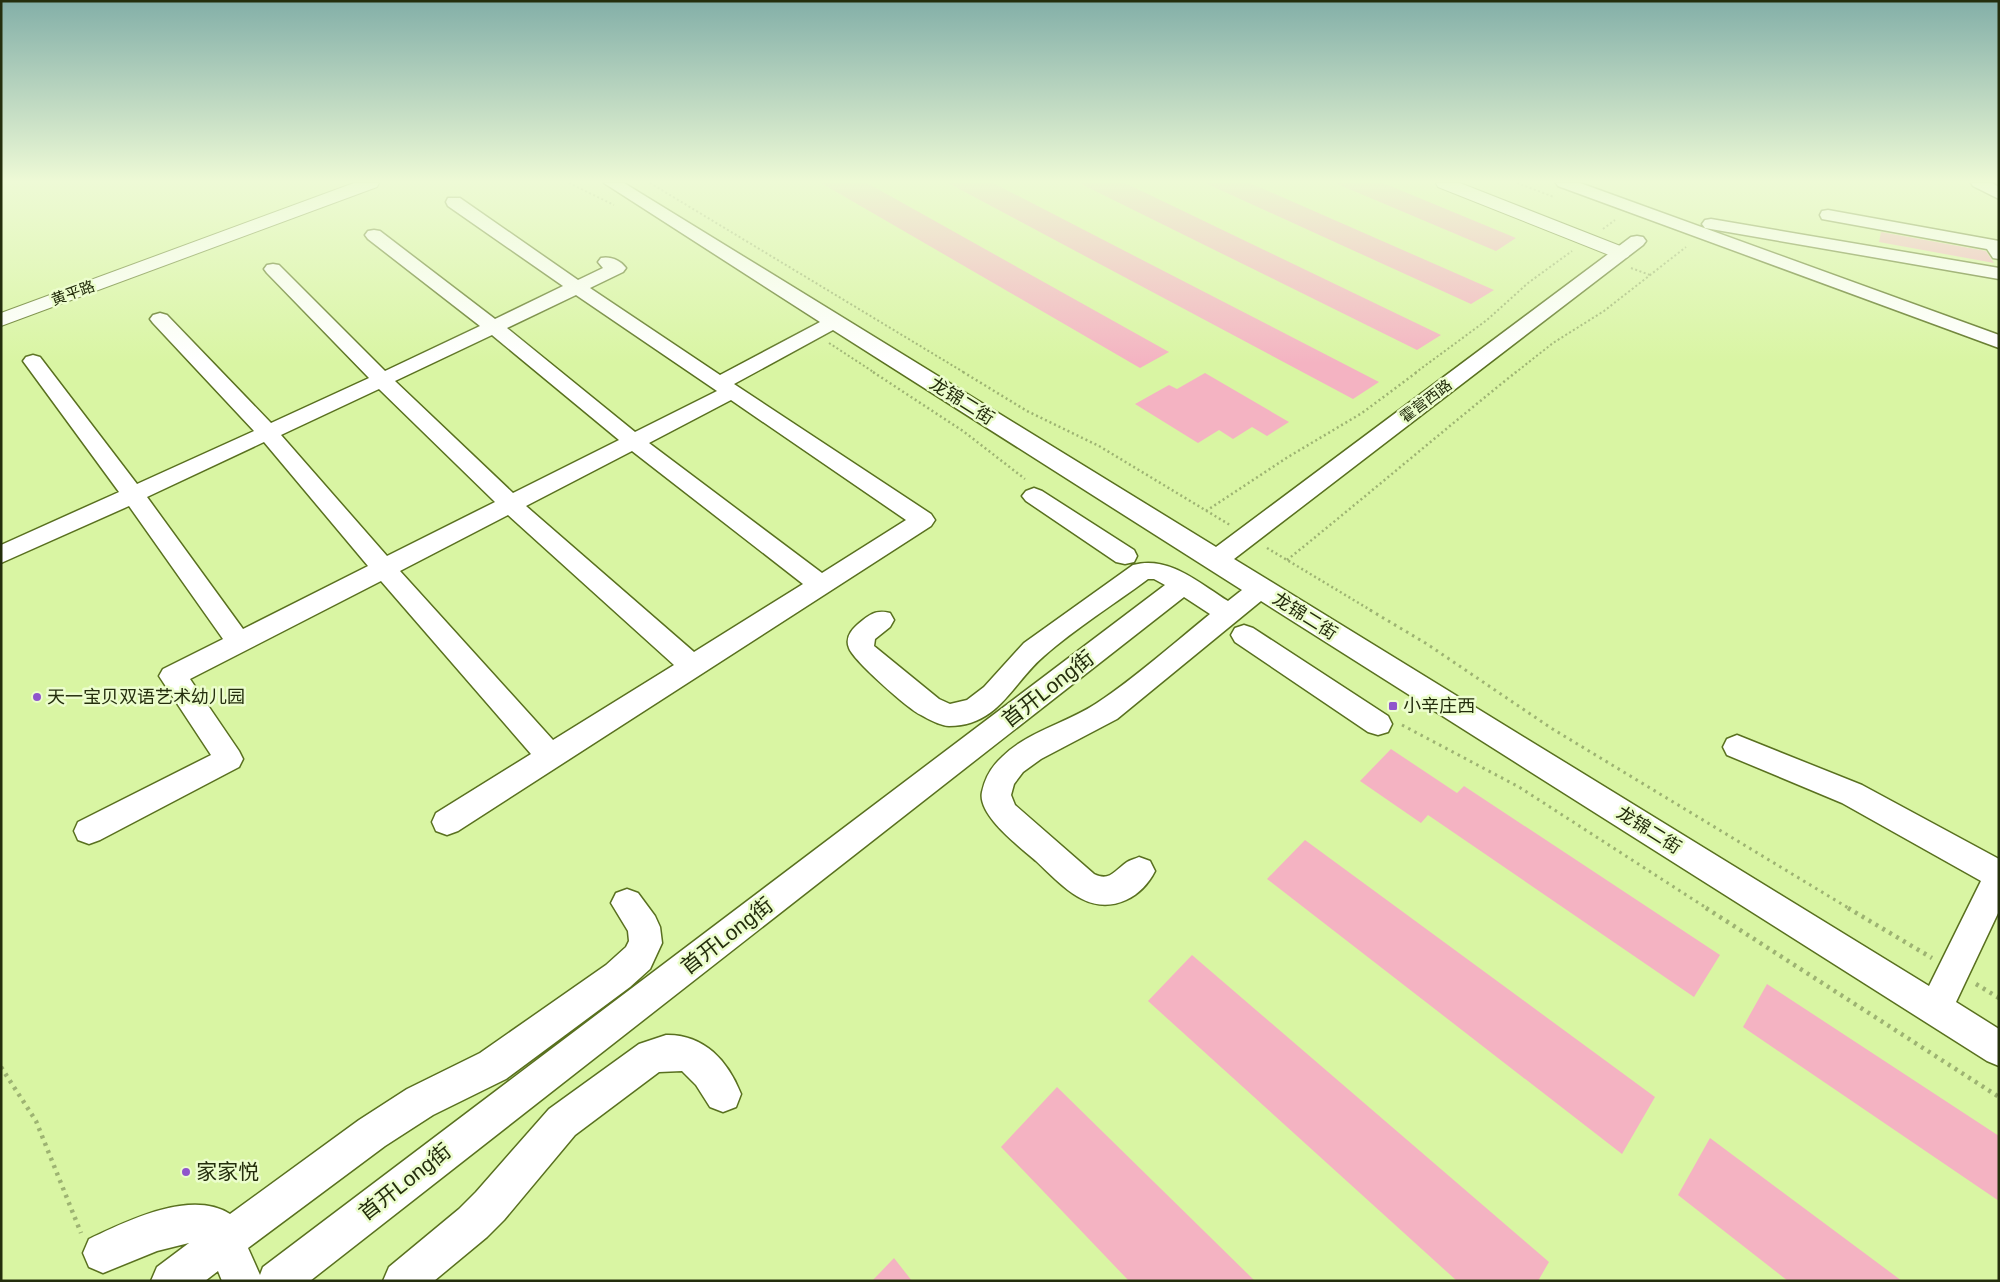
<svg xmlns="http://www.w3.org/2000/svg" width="2000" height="1282" font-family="Arial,'Noto Sans SC',sans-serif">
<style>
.building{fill:#f4b3c2}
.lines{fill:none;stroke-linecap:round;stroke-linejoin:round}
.minor-casing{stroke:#59701f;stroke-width:3}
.major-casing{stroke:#59701f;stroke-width:2}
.path-far3{stroke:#9db372;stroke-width:2;stroke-dasharray:2 2.5;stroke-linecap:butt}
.path-far2{stroke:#9db372;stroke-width:2.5;stroke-dasharray:2 3;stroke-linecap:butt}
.path-far1{stroke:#9db372;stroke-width:3;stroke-dasharray:2.5 4.5;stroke-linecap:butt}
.path{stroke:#9db372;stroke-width:4.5;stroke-dasharray:3 5;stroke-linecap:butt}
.minor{fill:#fff;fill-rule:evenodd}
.major{fill:#fff;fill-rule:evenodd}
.poi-dot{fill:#8f55cc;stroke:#ecfdcd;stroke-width:2}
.labels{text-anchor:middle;stroke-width:5;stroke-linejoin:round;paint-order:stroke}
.far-street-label{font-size:15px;fill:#242e0d;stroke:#ecfdcd}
.street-label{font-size:18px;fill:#242e0d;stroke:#ecfdcd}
.poi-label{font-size:18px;fill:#242e0d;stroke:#ecfdcd;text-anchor:start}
.near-street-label{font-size:21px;fill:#242e0d;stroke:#ecfdcd}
.near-poi-label{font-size:21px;fill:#242e0d;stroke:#ecfdcd;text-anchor:start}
</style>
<rect width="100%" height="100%" fill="#d9f5a3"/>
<path class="building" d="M821,183H867L1169,352L1140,368Z
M948,183H993L1379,382L1353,399Z
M1079,183H1125L1441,335L1417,350Z
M1205,183H1250L1494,290L1471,304Z
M1335,183H1383L1516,238L1496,251Z
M1881,232L1986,251L1994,263L1879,242Z
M1205,373L1289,422L1267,436L1252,427L1233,439L1219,430L1198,443L1135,404L1169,385L1177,389Z
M1391,749L1457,793L1464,786L1720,955L1694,997L1428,815L1421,823L1360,781Z
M1305,840L1655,1097L1622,1154L1267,879Z
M1192,955L1549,1262L1538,1281H1457L1148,1001Z
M1767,984L1999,1136V1201L1743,1027Z
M1057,1087L1255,1281H1129L1001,1147Z
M1710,1138L1902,1281H1788L1678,1195Z
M894,1258L912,1281H872Z"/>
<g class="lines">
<g class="minor-casing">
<path id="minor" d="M604,183H624L1216,547L1631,237L1637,236L1643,237L1646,241L1643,245L1234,559L1929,986L1981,881L1842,803L1727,755L1723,747L1727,739L1737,735L1862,785L1999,859V911L1956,1002L1999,1029V1066L1987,1061L1261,601L1117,719L1041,759L1023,772L1014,784L1011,795L1015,805L1094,874C1110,882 1115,870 1127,862C1130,860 1135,859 1139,857L1150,861L1155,871C1149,883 1139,894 1126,900C1088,917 1062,885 1036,861C1020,847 977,815 982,792C985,778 991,767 1002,757C1028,731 1067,723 1097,703C1135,678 1174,643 1210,614L1184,597L310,1281H222L218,1271L205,1281H151L157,1267L189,1243L157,1251L103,1273L89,1267L83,1253L89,1239C127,1221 191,1189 230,1214L359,1120L407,1089L480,1053L606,965L626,947L629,941L628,931L611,903L616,893L627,889L638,893L655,916L660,927L662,943L650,969L630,987L506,1079L433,1115L385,1146L248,1248L260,1275L263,1267L1165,585L1154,579H1148C1113,605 1076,628 1044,656C1012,683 999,726 949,726C941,726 928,719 921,715C908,709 853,660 849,648C844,636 854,627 863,620C872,613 878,610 890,613L894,620L890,627L875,639L874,646L939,699L950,704L967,700L984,687L1024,643L1133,565C1169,555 1199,583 1228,601L1242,590L833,330L734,384L931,514L935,520L931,526L458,831L447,835L436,831L432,822L436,813L531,754L381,581L190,679L239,751L243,759L239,767L100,840L89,844L78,840L74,831L78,822L211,755L159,676L163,669L223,639L129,506L1,563V545L119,492L23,361L26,357L33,355L40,357L137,484L254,431L153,323L150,319L153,315L160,313L167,315L271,423L369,378L267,273L264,269L267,265L273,264L279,265L385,371L480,326L368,239L365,235L368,231L374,230L380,231L495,319L563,286L448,206L446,202L448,198H460L578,280L603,268L598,262L601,258C610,256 620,260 626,268L623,272L590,288L720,375L820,322ZM576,295L717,391L635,432L507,328ZM492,335L619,440L513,493L395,381ZM379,389L495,502L387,556L281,435ZM731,400L906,520L822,573L649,443ZM264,442L368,566L243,629L147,497ZM632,451L803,584L694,652L526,506ZM508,515L674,665L553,740L400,571Z
M1556,183H1580L1999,335V348L1558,186Z
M1971,183H1992L1999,187V199L1973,186Z
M1828,210L1999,241V259L1993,258L1987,249L1822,219L1820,215L1822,211Z
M1711,219L1999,268V279L1705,228L1702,224L1705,220Z
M1034,488L1042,491L1134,550L1137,556L1134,562L1125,564L1116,562L1026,501L1022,496L1026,491Z
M1244,625L1253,628L1388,716L1392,724L1388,732L1378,735L1368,732L1235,642L1231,635L1235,628Z
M666,1035C704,1034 728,1061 741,1094L736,1107L723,1112L710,1107L696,1085L682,1071L659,1072L575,1135L504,1220L487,1237L434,1281H383L389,1267L459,1209L476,1192L549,1109L639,1044Z"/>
</g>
<g class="major-casing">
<path id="major" d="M354,183H379L377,187L1,326V313Z
M1436,183H1460L1628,249L1630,253L1628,257L1621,259L1614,257L1438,187Z"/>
</g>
<path class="path-far3" d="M569,183L614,205
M650,183L965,373
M1517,183L1554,197
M1603,229L1615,220
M1631,268L1650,275
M829,343L875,373
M1415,373L1487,320L1528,283L1572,251
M1515,373L1553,343L1604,311L1686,247"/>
<path class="path-far2" d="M873,372L963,431L1025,479
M963,372L1027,411L1099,446L1230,525
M1206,511L1288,457L1362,413L1417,372
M1267,548L1372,611
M1287,560C1364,498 1439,434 1516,372"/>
<path class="path-far1" d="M1370,610L1427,644L1551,728L1850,909
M1402,725L1519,787L1708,909"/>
<path class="path" d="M1706,908L1999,1097
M1848,908L1932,958
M1976,984L1999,998
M1,1067L36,1121L81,1233"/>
<use href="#minor" class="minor"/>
<use href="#major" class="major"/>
</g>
<linearGradient id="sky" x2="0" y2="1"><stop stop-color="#83afa8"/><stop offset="0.5" stop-color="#eefad6"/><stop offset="1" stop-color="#eefad6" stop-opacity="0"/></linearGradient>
<rect width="2000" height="363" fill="url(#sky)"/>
<g class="poi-dot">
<circle cx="37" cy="697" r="5"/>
<rect x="1388" y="701" width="10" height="10" rx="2.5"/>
<circle cx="186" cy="1172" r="5"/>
</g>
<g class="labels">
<g class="far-street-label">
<text transform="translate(73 293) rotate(-20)" y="5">黄平路</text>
<text transform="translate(1426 401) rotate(-37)" y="5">霍营西路</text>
</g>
<g class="street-label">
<text transform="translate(962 401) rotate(32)" y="6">龙锦二街</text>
<text transform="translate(1305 616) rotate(32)" y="6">龙锦二街</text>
<text transform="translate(1649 830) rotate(32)" y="6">龙锦二街</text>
</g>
<g class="poi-label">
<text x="47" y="703">天一宝贝双语艺术幼儿园</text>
<text x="1403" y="712">小辛庄西</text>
</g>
<g class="near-street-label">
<text transform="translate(1048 689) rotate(-38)" y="7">首开Long街</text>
<text transform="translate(727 936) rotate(-38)" y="7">首开Long街</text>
<text transform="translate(405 1182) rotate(-38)" y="7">首开Long街</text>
</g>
<g class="near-poi-label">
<text x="196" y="1179">家家悦</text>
</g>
</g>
<rect width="2000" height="1282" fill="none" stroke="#242e0d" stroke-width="5"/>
</svg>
